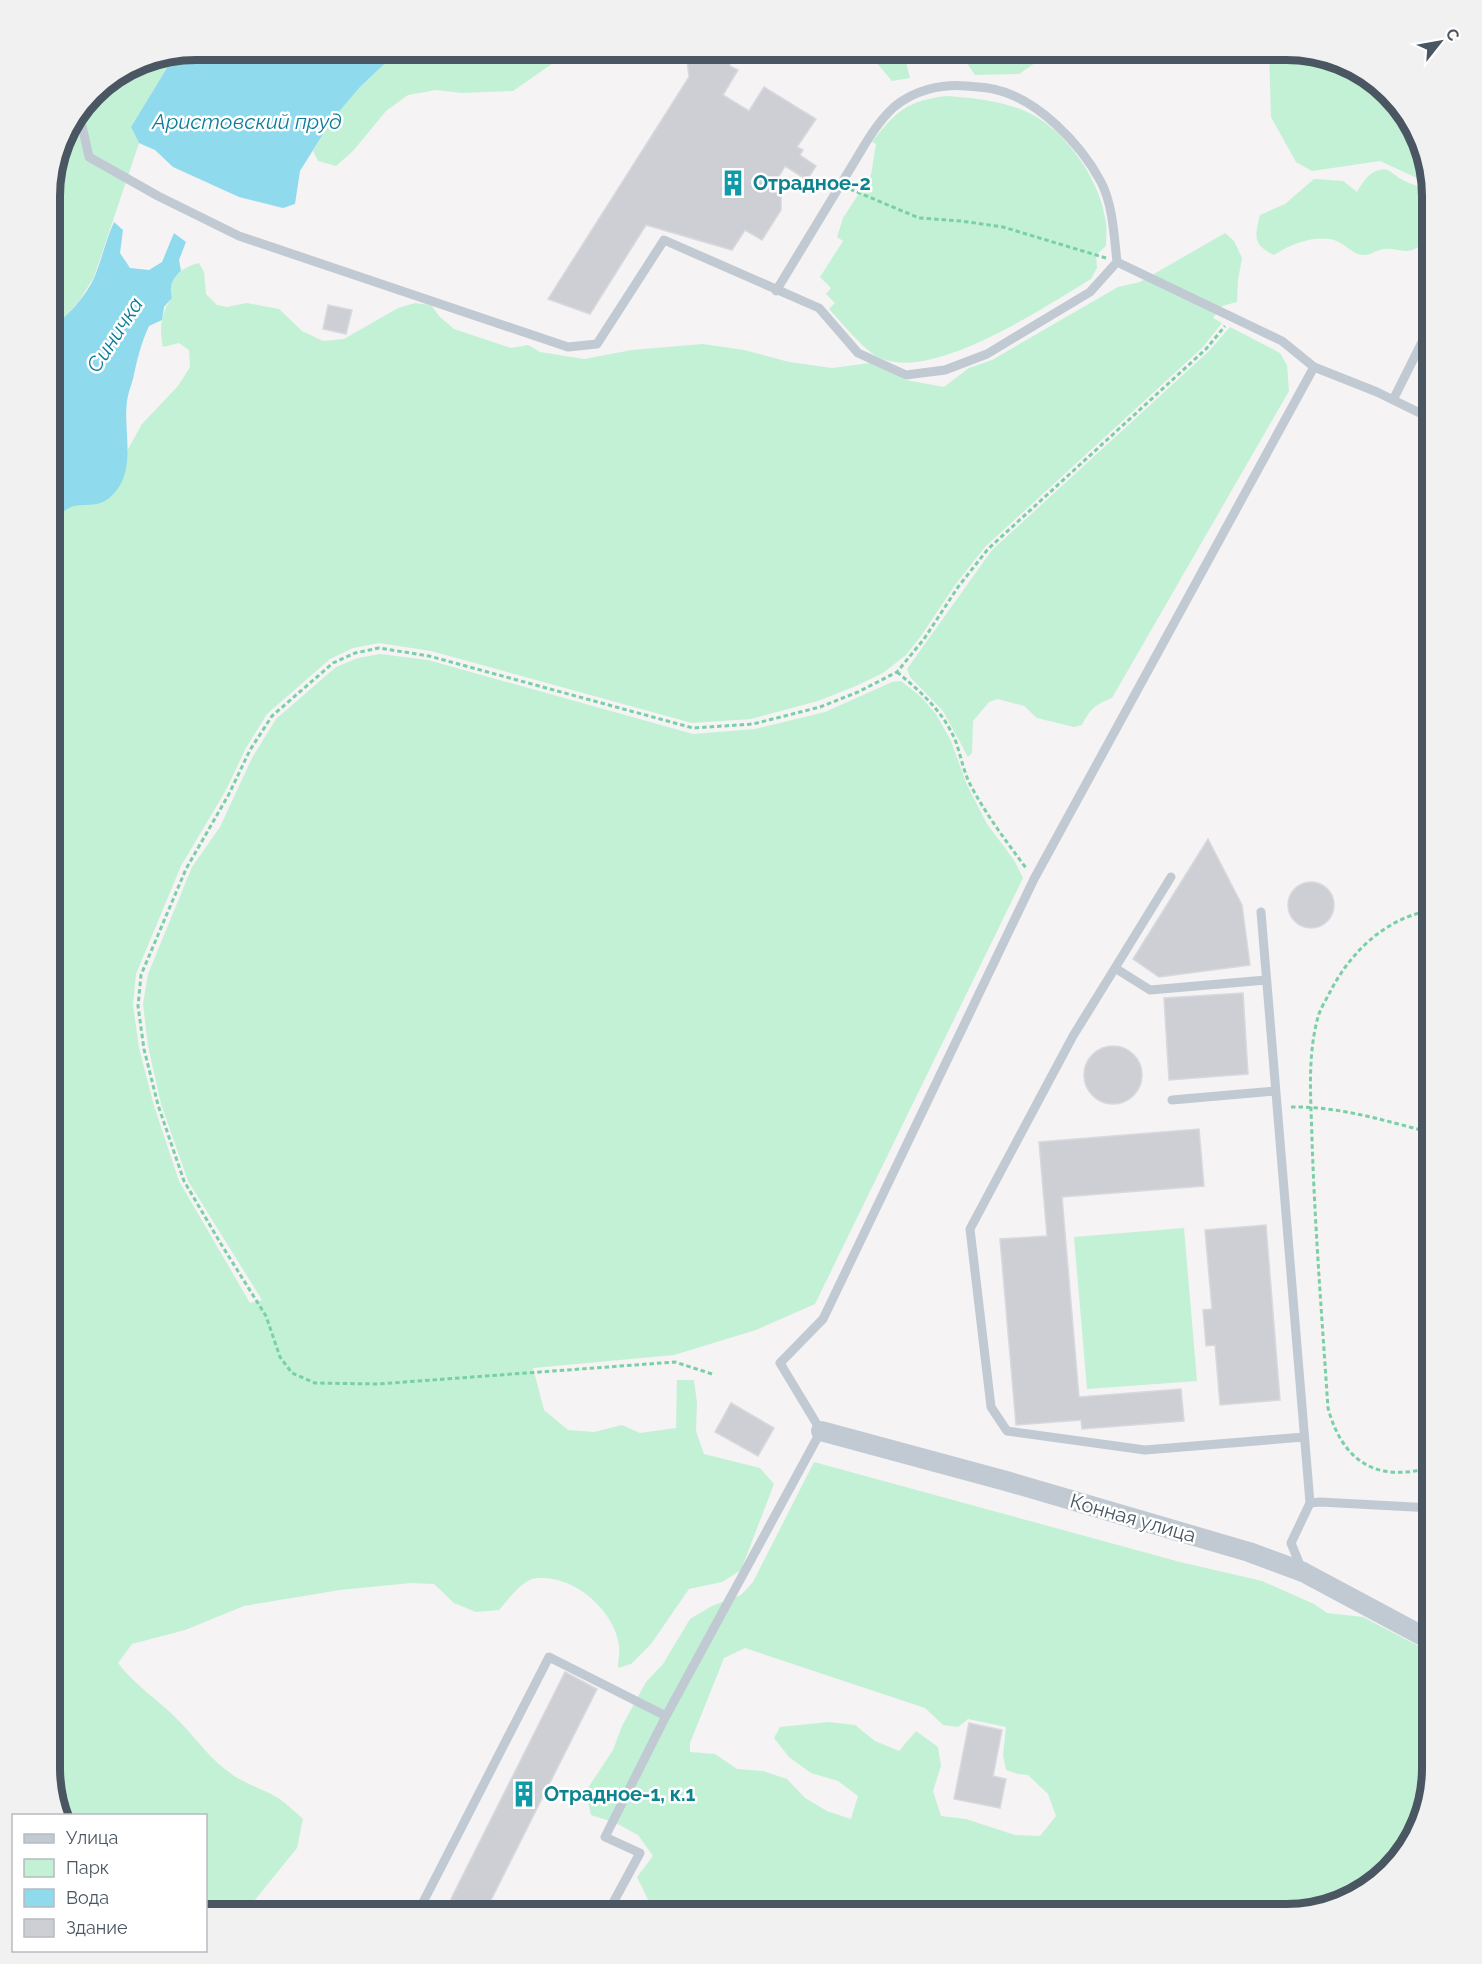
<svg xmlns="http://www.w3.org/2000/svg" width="1482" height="1964" font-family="Raleway,sans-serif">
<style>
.green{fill:#c3f1d5;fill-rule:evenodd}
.water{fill:#90daee}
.building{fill:#cdcfd5;stroke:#d7d9de;stroke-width:1.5}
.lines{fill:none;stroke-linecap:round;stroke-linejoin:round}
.path{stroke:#7ad0a6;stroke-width:3;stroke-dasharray:4.5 3;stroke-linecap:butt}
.lane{stroke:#c1cad2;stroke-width:9}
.street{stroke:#c1cad2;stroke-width:20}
.labels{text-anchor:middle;stroke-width:5;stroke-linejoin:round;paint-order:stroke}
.culture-label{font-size:20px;font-weight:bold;fill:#0d838f;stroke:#fff;text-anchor:start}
.street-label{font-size:20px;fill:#4a5661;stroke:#fff}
.water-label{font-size:21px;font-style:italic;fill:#0c7c9b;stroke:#fff}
.rim{fill:none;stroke:#4a5661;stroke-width:8}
</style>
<rect width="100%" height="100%" fill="#f5f3f3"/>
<path class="green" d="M403,50H577L559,59L513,91L462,93L436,90L408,95L386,111L353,151L336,166L318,161L313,151L332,120L360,87L397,52Z
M866,50H903L910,78L892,81Z
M958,50H1051L1048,54L1019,74L975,75Z
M1269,50H1295L1359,69L1408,115L1428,183L1380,161L1312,171L1296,162L1271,117Z
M176,53L131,127L139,143L94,277L79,301L62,320L50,330V186L64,132L99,86L140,61Z
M947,96C972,98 995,100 1020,109C1062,124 1101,179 1106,223C1107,230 1106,238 1106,246L1096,255L1097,268L1091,279C1044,307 931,384 878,357C863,349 841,322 829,309L835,303L826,294L831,288L820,277L843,241L837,237L843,218L871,175L876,144L872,142C895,112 908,100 947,96Z
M1385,169C1392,171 1395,176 1401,179C1411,185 1422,186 1432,194C1435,211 1432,244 1412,250C1404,253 1393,248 1384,249C1375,250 1368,258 1358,254C1348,250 1342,241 1330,239C1312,236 1288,245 1274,255C1252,245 1255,235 1260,215L1285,204L1314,179L1343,181L1357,192C1365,179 1369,171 1385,169Z
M1225,233L1234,241L1242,258L1238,280L1237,302L1222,306L1213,318L1222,323L1203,347L985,547L955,585L921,636L906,655L883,673L856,686L818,701L751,719L692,723L431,651L379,643L353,648L330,659L267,714L246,748L226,790L181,866L136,974L133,1005L139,1048L154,1106L179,1181L250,1303L262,1300L188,1181L161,1104L148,1046L143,1004L148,974L192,867L220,827L252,758L276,719L336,667L358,658L380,654L428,660L693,734L755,729L825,712L892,682L901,681L921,697L936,714L951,741L967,785L987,824L1014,860L1023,878L815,1304L756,1330L674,1355L533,1368L544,1410L568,1430L594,1432L622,1425L640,1433L676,1428L677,1380H694L697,1403L696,1431L704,1454L760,1468L774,1484L741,1570L722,1582L689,1589L651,1644L631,1664L618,1668C618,1661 620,1652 619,1645C614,1610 575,1577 541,1578C538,1578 535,1578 532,1579C520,1583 507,1601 499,1610L476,1612L454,1603L434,1584L411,1583L340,1590L244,1606L185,1630L132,1644L118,1663C135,1686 159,1700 178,1720C197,1739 210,1760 233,1775C247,1785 264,1789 278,1798C287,1804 295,1812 303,1819L297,1848L250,1906L229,1914H206V1816L64,1815L50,1768V693L58,679L50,672V535L56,520L65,508L78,504L125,472L127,451L142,424L178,386L190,367L189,350L179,343L163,347C159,330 161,311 172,298C166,279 182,267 199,263L204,272L206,294L217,305L227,307L247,303L279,309L302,331L323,341L344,339L398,308L415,303L431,305L439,316L454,329L511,348L528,345L540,352L584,359L632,350L703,344L744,350L789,362L832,368L870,363L906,380L944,387L969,368L992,360L1118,287L1140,282Z
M1230,327L1280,353L1287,365L1289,391L1112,698C1096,704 1090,709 1082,725L1074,727L1037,718L1024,706L998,699L989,702L973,721L972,753L968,757L943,711L910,677L907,669L992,550L1209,351Z
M1184,1228L1197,1381L1087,1389L1074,1237Z
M814,1462L1180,1562L1262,1581L1314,1604L1327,1613L1363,1617L1432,1653V1768L1413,1841L1367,1890L1286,1914H655L637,1877L653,1856L638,1835L616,1823L591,1815L586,1791L613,1750L622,1726L646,1682L663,1664L690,1619L712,1606L741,1595L753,1582ZM745,1648L925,1708L943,1725L958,1727L968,1719L1006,1727L1003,1755L1006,1770L1018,1774L1028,1775L1048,1794L1056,1816L1040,1836L1015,1835L966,1819L941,1816L933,1791L941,1766L938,1747L916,1731L899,1751L875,1741L855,1725L829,1722L780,1727L774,1738L789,1757L811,1773L838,1781L858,1796L851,1819L827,1811L805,1798L787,1779L763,1771L737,1769L715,1754L690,1752V1743L724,1658Z"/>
<path class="water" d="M196,50H403L397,52L360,87L332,120L300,171L295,204L283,208L239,197L173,167L155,150L139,143L131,127L176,53Z
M114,222L123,230L120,253L130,268L149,270L162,262L174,233L186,242L179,260L181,271C172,278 169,287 172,298L164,307L162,320L149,326C141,343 137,360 133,379C131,386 128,393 127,401C123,429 136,467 116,491C92,522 69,483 50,535V330C67,316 86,297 95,276C102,258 106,240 114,222Z"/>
<path class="building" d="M686,50H729L730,66L738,70L723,95L749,111L764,87L816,119L797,147L803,150L800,155L816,166L807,180L785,166L772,188L781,194V210L762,240L745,230L732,250L646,225L590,314L548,299L689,77Z
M328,305L352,310L346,334L323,329Z
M1208,839L1242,905L1250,965L1159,977L1133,959Z
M1288 905a23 23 0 1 1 46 0a23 23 0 1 1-46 0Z
M1243,993L1248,1074L1169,1080L1164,998Z
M1084 1075a29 29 0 1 1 58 0a29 29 0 1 1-58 0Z
M1199,1129L1204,1186L1062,1197L1079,1397L1181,1389L1184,1421L1082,1429L1081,1420L1016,1425L1000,1239L1047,1236L1039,1142Z
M1266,1225L1280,1400L1220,1405L1215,1345L1206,1346L1203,1310L1212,1309L1205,1230Z
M731,1403L774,1428L758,1456L715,1432Z
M565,1672L597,1689L484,1914H481L451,1899Z
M969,1723L1002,1730L993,1776L1006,1779L1000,1808L954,1799Z"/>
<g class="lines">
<path class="path" d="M59,151L67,128
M850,189L919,218L961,221L1003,227L1106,258
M897,672C921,692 944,712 956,742C961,757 964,773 971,786C987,816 1006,841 1026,868
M1291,1107C1339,1106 1386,1121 1432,1133
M712,1374L675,1362L378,1384L315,1383L292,1373L280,1357L266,1316L221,1244L184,1181L158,1105L144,1049L138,1006L141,975L186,869L229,794L250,750L272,716L333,663L355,653L379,648L429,656L693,728L753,724L820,707L858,692L897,672L924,639L958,587L988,549L1206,349L1225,326
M1432,1467C1378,1483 1343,1463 1328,1408C1322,1319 1315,1229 1312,1140C1311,1098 1307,1057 1318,1017C1320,1009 1326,1000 1330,992C1351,951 1386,918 1432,910"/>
<path class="lane" d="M79,112L89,157L158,196L239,236L568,347L597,344L664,240L819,308L858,353L906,375L945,370L987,354L1090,292L1117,262L1282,341L1314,367L1377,392L1432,419
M776,291C800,252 823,213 847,174C861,152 874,125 894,107C914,90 941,84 966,86C975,87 985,87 993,89C1037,98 1081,144 1101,182C1113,205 1114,236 1117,262
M1393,400L1432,322
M1171,877L1115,968L1150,990L1266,980
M1261,912L1310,1503
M1115,968L1073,1036L970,1229L991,1407L1007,1431L1145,1450L1304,1437
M1172,1100L1275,1091
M1302,1570L1291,1543L1310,1503L1320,1502L1432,1508
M417,1914L549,1657L666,1716
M607,1914L640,1853L605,1837L666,1716L821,1431L780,1363L823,1319L1034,879L1314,367"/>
<path class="street" d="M821,1431L1006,1481L1249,1552L1303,1572L1432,1641"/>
</g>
<defs>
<g id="building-bare" transform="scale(2.07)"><path d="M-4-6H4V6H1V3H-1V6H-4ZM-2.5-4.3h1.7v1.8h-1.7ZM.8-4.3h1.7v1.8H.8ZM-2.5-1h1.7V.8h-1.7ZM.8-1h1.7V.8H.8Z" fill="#0f9aa8" stroke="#fff" stroke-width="2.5" paint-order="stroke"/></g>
</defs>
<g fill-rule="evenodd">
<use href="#building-bare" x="733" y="183"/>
<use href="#building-bare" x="524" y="1794"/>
</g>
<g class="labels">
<g class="culture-label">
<text x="753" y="190">Отрадное-2</text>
<text x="544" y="1801">Отрадное-1, к.1</text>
</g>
<g class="street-label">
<text transform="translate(1133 1518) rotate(16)" y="7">Конная улица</text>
</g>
<g class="water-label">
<text x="247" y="129">Аристовский пруд</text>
<text transform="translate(115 335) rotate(-57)" y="7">Синичка</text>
</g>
</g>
<path d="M0 0H1482V1964H0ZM196 60H1286A136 136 0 0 1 1422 196V1768A136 136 0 0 1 1286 1904H196A136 136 0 0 1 60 1768V196A136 136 0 0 1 196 60Z" fill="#f1f1f2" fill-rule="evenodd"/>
<path class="rim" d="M196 60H1286A136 136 0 0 1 1422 196V1768A136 136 0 0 1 1286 1904H196A136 136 0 0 1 60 1768V196A136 136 0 0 1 196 60Z"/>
<rect x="12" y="1814" width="195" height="138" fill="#ffffff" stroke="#b7bbc0" stroke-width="1.5"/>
<rect x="24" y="1834" width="30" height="9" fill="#c1cad2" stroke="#b7bbc0" stroke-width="1.5"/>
<text x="66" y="1844" font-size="18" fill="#4a5661">Улица</text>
<rect x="24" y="1859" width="30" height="18" fill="#c3f1d5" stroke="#b7bbc0" stroke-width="1.5"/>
<text x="66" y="1874" font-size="18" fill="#4a5661">Парк</text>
<rect x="24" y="1889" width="30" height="18" fill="#90daee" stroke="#b7bbc0" stroke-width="1.5"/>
<text x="66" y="1904" font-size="18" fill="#4a5661">Вода</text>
<rect x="24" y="1919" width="30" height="18" fill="#cdcfd5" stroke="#b7bbc0" stroke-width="1.5"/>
<text x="66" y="1934" font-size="18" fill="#4a5661">Здание</text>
<g transform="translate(1440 42) rotate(59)" stroke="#ffffff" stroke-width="4.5" paint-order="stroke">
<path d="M0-4.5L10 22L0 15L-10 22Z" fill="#4a5661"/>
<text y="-9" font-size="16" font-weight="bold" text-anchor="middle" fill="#4a5661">С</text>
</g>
</svg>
